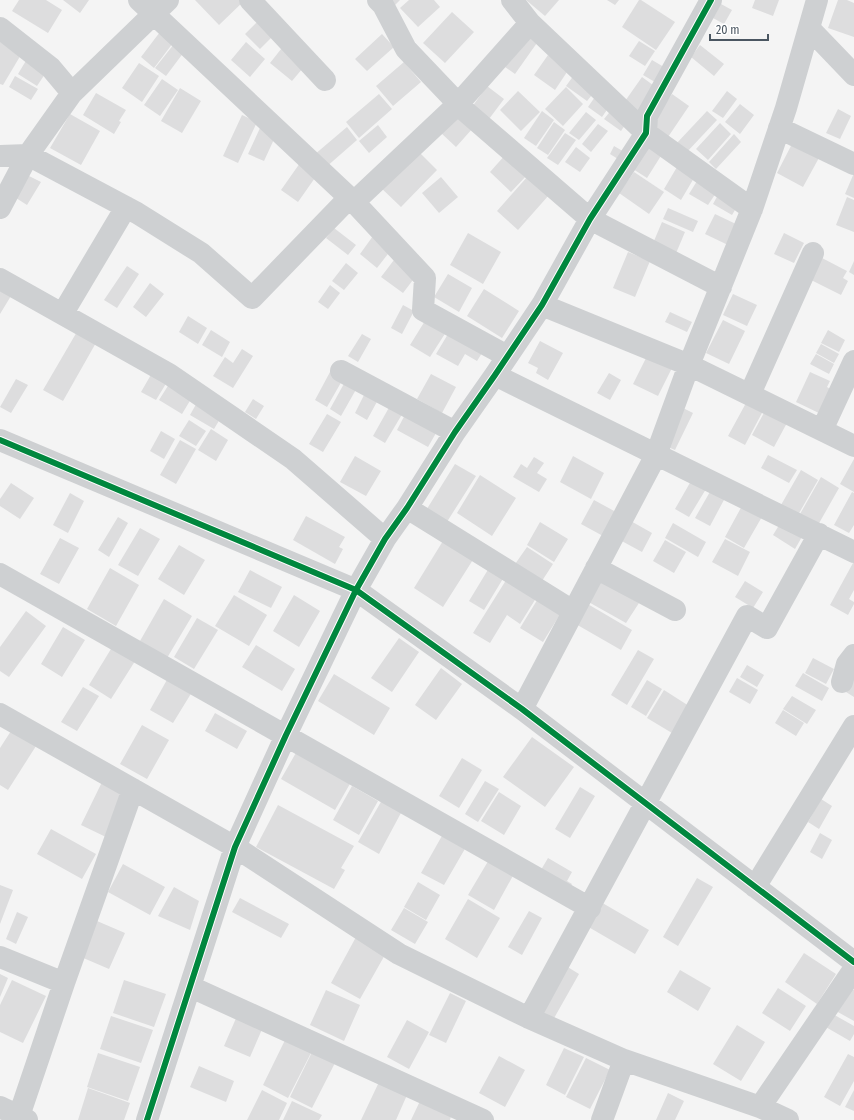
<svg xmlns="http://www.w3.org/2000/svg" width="854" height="1120" font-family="'Fira Sans Condensed',sans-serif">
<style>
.building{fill:#ddddde}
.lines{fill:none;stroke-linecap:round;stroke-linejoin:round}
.street{stroke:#ced0d2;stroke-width:22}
.cycleway-casing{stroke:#fff;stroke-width:8}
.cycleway{stroke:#00873e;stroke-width:6}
</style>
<rect width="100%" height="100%" fill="#f4f4f4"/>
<path class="building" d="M19,0H46L62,10L48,33L12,11Z
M63,0H89L80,13Z
M195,0H245L219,25Z
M390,0H400L395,5Z
M409,0H434L440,7L418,27L400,8Z
M526,0H559L545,16Z
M607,0H619L615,5Z
M639,0H641L675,22L656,50L622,27Z
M755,0H779L773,16L752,8Z
M838,0H847L854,3V37L828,28Z
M721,4L732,10L724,24L713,18Z
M452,12L474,32L445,63L423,43Z
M261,18L276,33L260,49L245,34Z
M163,28L176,39L154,68L141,57Z
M529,32L539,40L515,74L505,67Z
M382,34L394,47L367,71L355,59Z
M0,39L22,53L3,85L0,84Z
M639,41L655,51L645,66L629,56Z
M246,42L265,59L250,77L231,60Z
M174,44L184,52L166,76L155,68Z
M285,44L308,62L292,81L270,63Z
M700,45L724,64L714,76L691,57Z
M548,55L569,69L555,90L534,75Z
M27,59L47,71L37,86L18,74Z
M652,60L669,70L660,85L643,75Z
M404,62L421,82L393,106L376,86Z
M139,63L159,76L142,102L122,88Z
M574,75L596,90L587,101L566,86Z
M15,76L38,89L31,100L9,87Z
M642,77L657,88L638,115L623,104Z
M162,79L178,90L160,116L144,105Z
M487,86L504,99L489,119L472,107Z
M566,87L583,104L563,126L545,109Z
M180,88L201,101L182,133L161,121Z
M518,91L540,112L521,131L500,110Z
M727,91L737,99L723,118L712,111Z
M96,93L126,110L119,121L121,122L114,134L83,115Z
M379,94L392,109L359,138L346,122Z
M597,94L611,104L602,117L588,107Z
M672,94L689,106L668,137L651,125Z
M740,104L754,115L740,134L725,122Z
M613,108L629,119L621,131L604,119Z
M838,109L851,116L840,139L826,133Z
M542,111L554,120L536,146L524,138Z
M707,111L717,120L686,153L676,144Z
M586,112L596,120L579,140L569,133Z
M457,113L473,128L456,147L440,132Z
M70,114L100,131L81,165L50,148Z
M242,115L257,122L238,163L223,156Z
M554,122L565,130L548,155L537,148Z
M720,123L731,134L708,160L696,149Z
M598,124L608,131L591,152L582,144Z
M378,125L387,137L369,153L359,141Z
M347,127L357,140L325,168L314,155Z
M260,128L276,135L264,161L248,154Z
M565,133L576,140L558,165L547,158Z
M734,134L741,142L716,169L709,162Z
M793,142L820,156L803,187L777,173Z
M649,143L664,151L647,178L633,169Z
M614,146L626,153L621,161L610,154Z
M576,147L590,158L580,172L565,162Z
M415,148L437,170L401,207L378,185Z
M506,154L528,174L511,192L490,172Z
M300,163L317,175L298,202L281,190Z
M677,167L694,178L681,200L664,189Z
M634,172L664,192L649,214L619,193Z
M854,173V198L845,194Z
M29,176L41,182L27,205L16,198Z
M528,176L549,195L518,230L497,211Z
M441,177L458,197L439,213L422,193Z
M697,181L716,193L708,205L689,194Z
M719,193L738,205L732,215L713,204Z
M847,197L854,200V232L836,225Z
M668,208L698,221L693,232L663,219Z
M715,214L738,225L728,245L705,234Z
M662,222L685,232L674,258L651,248Z
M334,228L356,245L348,255L326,238Z
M468,233L501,252L483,284L450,265Z
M784,233L804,243L794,263L774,254Z
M373,236L391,250L377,268L360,254Z
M628,252L650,261L635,297L613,288Z
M397,256L419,272L403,293L381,277Z
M822,258L847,271L843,278L848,281L841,295L811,280Z
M854,261V275L849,272Z
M346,263L358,273L344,290L332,281Z
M127,266L139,274L117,308L104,300Z
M448,274L472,288L459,312L434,297Z
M0,283L14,291L0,314Z
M150,283L164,294L146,317L133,307Z
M330,285L340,293L328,309L318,302Z
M484,289L519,311L502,338L467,316Z
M733,294L757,305L747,326L723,315Z
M403,305L414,311L402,334L391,328Z
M670,312L692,322L687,332L665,322Z
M188,316L207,328L198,344L179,332Z
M428,316L448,329L430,357L410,345Z
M723,320L745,331L729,364L706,353Z
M451,329L482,353L477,361L465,354L458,366L436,354Z
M78,330L97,341L63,401L43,390Z
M211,330L230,342L222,357L202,345Z
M828,330L845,340L839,352L821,343Z
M362,334L371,339L358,362L348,356Z
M540,341L563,353L548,380L536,373L538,368L528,363Z
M821,344L839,354L834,363L816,353Z
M242,349L253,356L233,388L213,376L225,357L233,363Z
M816,354L834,364L829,374L810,364Z
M647,356L672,368L658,396L633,384Z
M330,372L343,379L327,407L315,400Z
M810,372L830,381L827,387L832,390L821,414L796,402Z
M152,373L167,382L156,400L141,392Z
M609,373L621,380L610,400L597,393Z
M431,374L456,387L442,413L417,399Z
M16,379L28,385L11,413L0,407Z
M346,380L358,386L341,416L330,409Z
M171,381L194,394L182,414L159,400Z
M366,391L379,398L367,420L355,413Z
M199,399L223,414L214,429L190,415Z
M253,399L264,406L256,419L245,412Z
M746,403L763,411L745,445L728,436Z
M391,404L404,411L385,443L373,436Z
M679,406L693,413L675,450L661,444Z
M408,409L440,426L428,447L397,430Z
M766,409L788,421L774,447L752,435Z
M327,414L341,422L323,452L309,444Z
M189,420L206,431L196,446L179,436Z
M211,429L228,440L216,461L198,450Z
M161,431L175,439L164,459L150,451Z
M180,440L196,449L176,484L160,475Z
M768,455L797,470L789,483L761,468Z
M355,456L381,471L366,496L340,482Z
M573,456L604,473L591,499L560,482Z
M534,457L544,463L537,473L547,479L539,492L513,477L521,464L527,468Z
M854,459V492L840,484Z
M455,464L476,476L445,525L425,512Z
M801,470L818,480L798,515L781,505Z
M480,475L516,498L492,536L457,513Z
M821,477L839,488L818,525L800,514Z
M691,481L706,489L689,517L675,509Z
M11,483L34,498L20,519L0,506V499Z
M711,490L725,498L710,526L695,518Z
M852,492L854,493V525L849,533L834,525Z
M70,493L84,501L68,533L53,525Z
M594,500L616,512L603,536L581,524Z
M743,504L763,515L744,548L725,537Z
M306,516L345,537L339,547L343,549L335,564L293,540Z
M118,517L128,523L109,557L98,550Z
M629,520L652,533L642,552L618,539Z
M540,522L568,539L554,562L527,545Z
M781,522L803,535L795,549L773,535Z
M673,523L706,542L698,557L665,538Z
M140,528L160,539L138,576L118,565Z
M446,536L476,555L443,607L414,588Z
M60,538L79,548L59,584L40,574Z
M725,539L750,552L738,576L712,562Z
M665,540L686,552L674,573L653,561Z
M179,545L205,560L184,595L158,579Z
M527,547L553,564L540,584L513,567Z
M853,563H854V590L849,599L854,602V604L848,615L830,605Z
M110,568L139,585L116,626L87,609Z
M489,568L504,577L484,610L469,601Z
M250,570L282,587L271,608L238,592Z
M508,577L525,587L520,595L525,587L538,595L520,624L507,615L490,643L473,633Z
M598,579L639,603L626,623L585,600Z
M745,581L763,592L753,608L735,597Z
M234,595L267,615L249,646L215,626Z
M294,595L320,611L299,647L273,631Z
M539,597L562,611L543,642L520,628Z
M164,599L192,616L167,658L140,641Z
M586,603L632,630L621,650L574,623Z
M26,611L46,626L9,677L0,671V647Z
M197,618L218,630L194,669L174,657Z
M63,627L85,640L62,677L41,664Z
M399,638L419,652L392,692L371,678Z
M114,644L137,658L111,699L89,685Z
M256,645L295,669L282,691L242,667Z
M638,650L654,659L627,705L611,695Z
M813,658L834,669L826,684L805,673Z
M747,665L764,675L757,687L740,677Z
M441,668L462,684L436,720L415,705Z
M803,673L829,688L822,701L795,686Z
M334,674L390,708L374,735L318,701Z
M168,678L192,692L173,723L150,710Z
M737,678L758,690L750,704L729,692Z
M854,679V697L846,692Z
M647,680L662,689L646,716L631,707Z
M83,687L99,696L77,731L61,722Z
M664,690L689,706L672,733L647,718Z
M792,696L816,710L807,724L783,709Z
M783,710L804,723L796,736L775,723Z
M215,713L247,731L237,749L205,731Z
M142,725L169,740L147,779L120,764Z
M11,731L36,746L8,790L0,785V748Z
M532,737L574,767L545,807L503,777Z
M297,751L351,782L335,810L281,779Z
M462,758L482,770L459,808L439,796Z
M485,781L499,789L478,822L465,814Z
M102,782L128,795L108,838L81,825Z
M352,786L378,801L359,835L333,820Z
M580,787L595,796L570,838L555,829Z
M499,792L521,806L504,835L481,821Z
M821,799L832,806L819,829L808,822Z
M382,800L402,811L379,854L358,842Z
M278,805L354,846L341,868L345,870L334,889L256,847Z
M51,829L96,854L82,879L37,854Z
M820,833L832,840L822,859L810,852Z
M443,834L466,847L444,885L421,873Z
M490,858L515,872L494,910L468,895Z
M548,858L572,872L567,881L572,884L567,892L538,875Z
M123,864L165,887L150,915L108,892Z
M697,878L713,887L678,946L663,937Z
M418,882L440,895L426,920L404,907Z
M0,885L13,890L0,924Z
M174,887L199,901L190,930L158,916Z
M240,898L289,924L281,938L232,912Z
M468,899L500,918L477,958L445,939Z
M599,901L649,930L635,954L585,925Z
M404,908L428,922L415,944L391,930Z
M529,911L542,918L522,955L508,947Z
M17,912L28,917L16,944L6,939Z
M97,921L125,933L109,969L81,957Z
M356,937L386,953L360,999L331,983Z
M804,953L836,974L817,1004L785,982Z
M566,966L579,974L553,1020L540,1013Z
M680,970L711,988L698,1011L667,992Z
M0,974L8,978L0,997Z
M12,980L46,996L23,1043L0,1032V1005Z
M124,980L166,994L154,1027L113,1013Z
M778,988L806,1006L790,1031L762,1013Z
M850,988L854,990V1021L836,1011Z
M326,990L360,1005L344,1041L310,1025Z
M450,993L466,1001L446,1043L429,1035Z
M831,1013L854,1026V1034L850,1041L824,1026Z
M111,1016L153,1030L141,1063L100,1049Z
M237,1016L263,1027L250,1057L224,1046Z
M407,1020L429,1032L409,1069L387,1057Z
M737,1025L765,1042L741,1081L713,1064Z
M287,1036L313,1049L288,1098L263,1085Z
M564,1048L584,1057L565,1095L546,1085Z
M313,1050L336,1061L312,1108L290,1097Z
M98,1053L140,1067L128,1101L87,1087Z
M848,1054L854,1057V1081L840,1106L824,1097Z
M499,1056L525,1070L505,1107L479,1093Z
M586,1058L610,1070L590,1109L566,1097Z
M199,1066L234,1081L226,1102L190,1087Z
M379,1082L407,1095L396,1120H361Z
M88,1088L130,1103L124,1120H78Z
M262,1090L287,1103L279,1120H247Z
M854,1090V1111L845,1107Z
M668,1093L684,1101L675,1120H656Z
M292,1101L322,1115L319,1120H283Z
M420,1101L451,1116L450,1120H411Z"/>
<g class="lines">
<path class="street" d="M139,0L354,202L425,278L423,310L507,356
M250,0L325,80
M378,0L383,5L406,49L465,111L590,219L721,287
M512,0L530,23L646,133L752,209
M0,28L51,68L72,93
M809,28L854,75
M779,128L854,164
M0,156L28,155L72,93L168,0
M354,202L458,104L530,23
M0,208L28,155L137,213L201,253L252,298L349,198
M0,279L169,374L293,459L385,539
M542,305L689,365L854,446
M63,313L126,207
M341,371L455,432
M495,375L854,552
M750,394L813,253
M822,430L854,361
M0,440L356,590L522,709L854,962
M407,508L573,611
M596,568L675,610
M0,574L590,908
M842,682L847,664L854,655
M522,709L656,455L689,365L752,209L786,108L817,0
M0,714L235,847L399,954L529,1018L624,1060L760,1107L788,1120
M755,887L854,726
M0,957L64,983
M191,987L483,1120
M529,1018L747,616L767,628L819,534
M0,1107L27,1120
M760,1107L854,969
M19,1116L64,983L133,789
M147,1120L235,847L286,735L356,590L385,539L407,508L455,432L495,375L542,305L590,219L646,133L647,116L711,0
M602,1120L624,1060"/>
<g class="cycleway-casing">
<path id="cycleway" d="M0,440L356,590L522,709L854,962
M147,1120L235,847L286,735L356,590L385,539L407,508L455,432L495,375L542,305L590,219L646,133L647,116L711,0"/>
</g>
<use href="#cycleway" class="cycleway"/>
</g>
<path d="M710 34v6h58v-6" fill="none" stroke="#4a5661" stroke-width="2"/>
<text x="716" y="34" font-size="12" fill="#4a5661" stroke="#ffffff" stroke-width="3" paint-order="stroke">20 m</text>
</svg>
